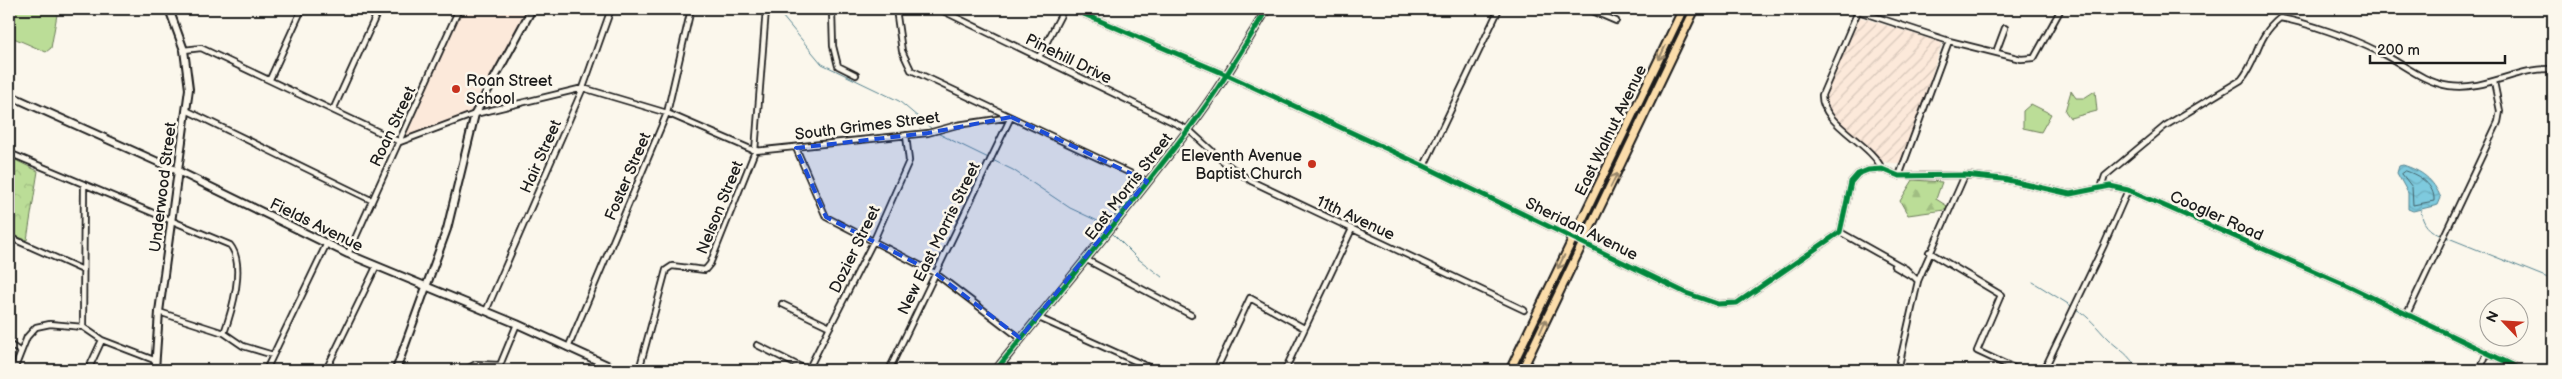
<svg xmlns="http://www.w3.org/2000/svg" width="2562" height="379" font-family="'Balsamiq Sans',sans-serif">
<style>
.built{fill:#fce9da}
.industrial{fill:url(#industrial-furrows)}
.green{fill:#bbdd97;stroke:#6c7c5a}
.forest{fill:url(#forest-firs);stroke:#6c7c5a}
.park{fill:url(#park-crowns);stroke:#6c7c5a}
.water{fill:url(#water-waves);stroke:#578490}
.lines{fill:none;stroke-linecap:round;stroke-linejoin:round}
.shore{stroke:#43626a;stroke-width:1}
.stream{stroke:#578490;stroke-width:1}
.street-casing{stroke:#1c1c1c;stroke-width:8}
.secondary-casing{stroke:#1c1c1c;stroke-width:10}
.primary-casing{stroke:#1c1c1c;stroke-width:11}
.street{stroke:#fbf7ec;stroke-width:4.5}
.secondary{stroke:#fbf7ec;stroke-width:6}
.primary{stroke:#fbddab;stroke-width:7}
.cycleway-casing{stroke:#fbf7ec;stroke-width:8}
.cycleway{stroke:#00873e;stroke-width:5}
.oneway{stroke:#97866b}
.marked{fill:#1d4ed8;fill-opacity:0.2;stroke:#1d4ed8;stroke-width:4;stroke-dasharray:10 6;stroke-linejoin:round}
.poi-dot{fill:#c8321e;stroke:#fbf7ec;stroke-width:2}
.labels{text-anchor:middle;stroke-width:5;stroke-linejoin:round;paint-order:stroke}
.street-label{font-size:16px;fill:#1c1c1c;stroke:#fbf7ec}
.poi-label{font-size:16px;fill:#1c1c1c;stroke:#fbf7ec;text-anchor:start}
</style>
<defs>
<pattern id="industrial-furrows" width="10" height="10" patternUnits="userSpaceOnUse" patternTransform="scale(1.25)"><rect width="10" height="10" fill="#fce9da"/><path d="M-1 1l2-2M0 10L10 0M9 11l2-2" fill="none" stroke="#d7c7ba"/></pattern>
<pattern id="forest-firs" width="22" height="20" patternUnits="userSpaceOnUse" patternTransform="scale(1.25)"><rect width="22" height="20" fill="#bbdd97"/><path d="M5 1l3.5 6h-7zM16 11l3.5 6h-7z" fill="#a0bd82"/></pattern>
<pattern id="park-crowns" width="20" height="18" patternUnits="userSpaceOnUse" patternTransform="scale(1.25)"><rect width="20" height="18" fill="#bbdd97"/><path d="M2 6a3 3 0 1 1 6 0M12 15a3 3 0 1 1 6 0" fill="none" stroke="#a0bd82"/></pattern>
<pattern id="water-waves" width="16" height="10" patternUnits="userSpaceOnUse" patternTransform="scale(1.25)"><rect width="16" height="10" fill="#7ecade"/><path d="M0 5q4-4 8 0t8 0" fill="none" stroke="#6cadbe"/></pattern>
</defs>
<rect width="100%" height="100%" fill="#fbf7ec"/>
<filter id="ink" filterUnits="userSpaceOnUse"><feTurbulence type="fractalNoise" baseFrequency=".02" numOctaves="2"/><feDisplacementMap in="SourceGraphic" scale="10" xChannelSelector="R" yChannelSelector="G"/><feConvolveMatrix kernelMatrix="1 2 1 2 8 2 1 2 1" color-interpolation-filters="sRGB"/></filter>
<g filter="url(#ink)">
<path class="built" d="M459,9H532L475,114L400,142Z"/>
<path class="industrial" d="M1860,17L1942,43L1903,164L1882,162L1829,111L1824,97Z"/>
<path class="green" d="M9,9H58L51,48L46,52L9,36Z
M2071,91L2076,98H2084L2095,91L2097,111L2070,118L2065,111Z
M2031,104L2051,114L2041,132L2023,128V111Z"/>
<path class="forest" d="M1913,180L1942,182L1936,199L1952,209L1908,215L1900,201Z"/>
<path class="park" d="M9,157L38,171L27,240L9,234Z"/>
<path class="water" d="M2403,165C2422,171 2433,179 2441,198L2438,205L2413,211L2408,209V193L2397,173L2399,166Z"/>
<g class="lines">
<path class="shore" d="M2406,171C2419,175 2435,185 2434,201L2413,205L2412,187L2402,174Z"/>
<path class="stream" d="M767,9L782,16L822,64L899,101L932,129
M937,133L1013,170L1070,208L1102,223L1107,229
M2421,210C2422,224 2429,231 2442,236
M1110,231L1137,258L1162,277
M2446,237L2553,280
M2033,282L2073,307
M2076,309C2090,317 2097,328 2108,339C2122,352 2127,352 2138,370"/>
<g class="street-casing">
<path id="street" d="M839,9L832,12L833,46L838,66L856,75
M939,9L1189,130L1225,163L1251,181L1524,310
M1072,9L1227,75L1424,166L1686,293L1718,304L1737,303L1840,232L1851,182L1858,174L1868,170L1882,169L1899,176L1965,175L2003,179L2070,194L2110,186L2128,190L2346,285L2523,370
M1588,9L1616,21
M1859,9L1822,95C1821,124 1871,143 1882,169
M1858,11L1949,41L2021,59L2034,58L2061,9
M184,50L201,48L400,142L475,114L583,88L667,113L755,151L928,133L957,125L1011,117L1147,181
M1996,52L2005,28
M1039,57L1064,9
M270,79L302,9
M186,110L371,200
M333,110L379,9
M796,148L826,217L935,273L1020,338
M9,153L230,245C246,264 232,311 224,333L159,312
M1424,166L1499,9
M1899,176L1949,41
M2101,188L2105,176L2165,126L2241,80C2259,59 2255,38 2280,18C2308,23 2351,38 2377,51C2401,62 2422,82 2449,86C2486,91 2518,67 2553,69
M1840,232L1906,269L1918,281
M9,237L83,270
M1929,252L2001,295L1977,351L2018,370
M348,254L459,9
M1087,260L1191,315
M1894,266L1911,276
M782,304L830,327
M486,311L583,88L611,9
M2407,314L2498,122L2500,111L2494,82
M1039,318L1155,370
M83,327L84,186
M224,333L243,346L273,355
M9,344L21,352
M757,345L807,370
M568,348L667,113L691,9
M14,370L27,337L36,327L50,324L83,327L102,340L154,360
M88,370L102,340
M266,370L326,245
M326,370L376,267
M465,370L476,364L500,365
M500,370V365L517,324
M639,370L666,270L672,266L705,270L710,264L755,151L766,9
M808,370L874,240L909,161L906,135
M889,370L1011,117L911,70L902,51L896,9
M1216,370L1250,298L1304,328
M1285,370L1352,229
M1898,370L1918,281L1965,175
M2044,370L2104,245L2128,190
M2480,370L2487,353"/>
</g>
<g class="secondary-casing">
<path id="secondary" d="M9,95L178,171L348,254L517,324L618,370
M155,370L159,312L189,89L184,50L169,9
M396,370L447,229L475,114L532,9
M996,370C1060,290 1126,212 1188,130C1218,91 1242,50 1267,9"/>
</g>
<g class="primary-casing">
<path id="primary" d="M1510,370L1683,9
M1522,370L1695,9"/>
</g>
<use href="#street" class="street"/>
<use href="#secondary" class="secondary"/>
<use href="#primary" class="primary"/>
<g class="cycleway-casing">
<path id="cycleway" d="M1072,9L1227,75L1424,166L1686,293L1718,304L1737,303L1840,232L1851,182L1858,174L1868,170L1882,169L1899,176L1965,175L2003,179L2070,194L2110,186L2128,190L2346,285L2523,370
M996,370C1060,290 1126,212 1188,130C1218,91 1242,50 1267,9"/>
</g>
<use href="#cycleway" class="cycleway"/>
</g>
<defs><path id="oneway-shaft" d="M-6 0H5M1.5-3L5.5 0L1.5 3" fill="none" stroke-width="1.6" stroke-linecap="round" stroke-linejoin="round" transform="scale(1.25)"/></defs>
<g class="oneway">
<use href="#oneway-shaft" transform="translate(1662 53) rotate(115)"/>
<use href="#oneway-shaft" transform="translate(1614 180) rotate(-64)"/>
<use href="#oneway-shaft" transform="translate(1561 262) rotate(116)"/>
<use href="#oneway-shaft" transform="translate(1543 326) rotate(-66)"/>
</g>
</g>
<path class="marked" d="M1011,117L1147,181L1020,338L935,273L826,217L796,148L928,133Z"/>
<g class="poi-dot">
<circle cx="456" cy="89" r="5"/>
<circle cx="1312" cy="164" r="5"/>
</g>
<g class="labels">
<g class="street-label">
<text transform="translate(1069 58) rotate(26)" y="6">Pinehill Drive</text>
<text transform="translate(867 125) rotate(-7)" y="6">South Grimes Street</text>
<text transform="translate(392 126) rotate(-65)" y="6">Roan Street</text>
<text transform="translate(1610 130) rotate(-64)" y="6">East Walnut Avenue</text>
<text transform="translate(540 156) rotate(-66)" y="6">Hair Street</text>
<text transform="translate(627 176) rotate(-67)" y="6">Foster Street</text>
<text transform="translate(1128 186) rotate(-52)" y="6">East Morris Street</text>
<text transform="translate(162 187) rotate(-83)" y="6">Underwood Street</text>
<text transform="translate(719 207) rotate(-68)" y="6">Nelson Street</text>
<text transform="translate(2217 215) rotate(24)" y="6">Coogler Road</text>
<text transform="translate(1356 217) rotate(25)" y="6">11th Avenue</text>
<text transform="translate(317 224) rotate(26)" y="6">Fields Avenue</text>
<text transform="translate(1582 228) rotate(26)" y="6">Sheridan Avenue</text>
<text transform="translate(938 238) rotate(-64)" y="6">New East Morris Street</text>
<text transform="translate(854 249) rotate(-64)" y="6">Dozier Street</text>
</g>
<g class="poi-label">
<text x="466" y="86">Roan Street<tspan x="466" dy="18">School</tspan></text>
<text x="1302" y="161" text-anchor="end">Eleventh Avenue<tspan x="1302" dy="18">Baptist Church</tspan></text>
</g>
</g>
<rect width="2562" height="379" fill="none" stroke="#fbf7ec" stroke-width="30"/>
<rect x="15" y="15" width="2532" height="349" fill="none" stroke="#1c1c1c" stroke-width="2" filter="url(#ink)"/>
<g transform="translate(2504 322) rotate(295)"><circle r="24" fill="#fbf7ec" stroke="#a29f99"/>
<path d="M0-4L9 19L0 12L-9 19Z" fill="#c8321e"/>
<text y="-8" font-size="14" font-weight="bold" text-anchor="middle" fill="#1c1c1c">N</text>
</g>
<path d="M2370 55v8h135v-8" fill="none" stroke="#1c1c1c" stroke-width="2.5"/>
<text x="2377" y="55" font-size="15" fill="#1c1c1c" stroke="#fbf7ec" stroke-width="4" paint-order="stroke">200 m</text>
</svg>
